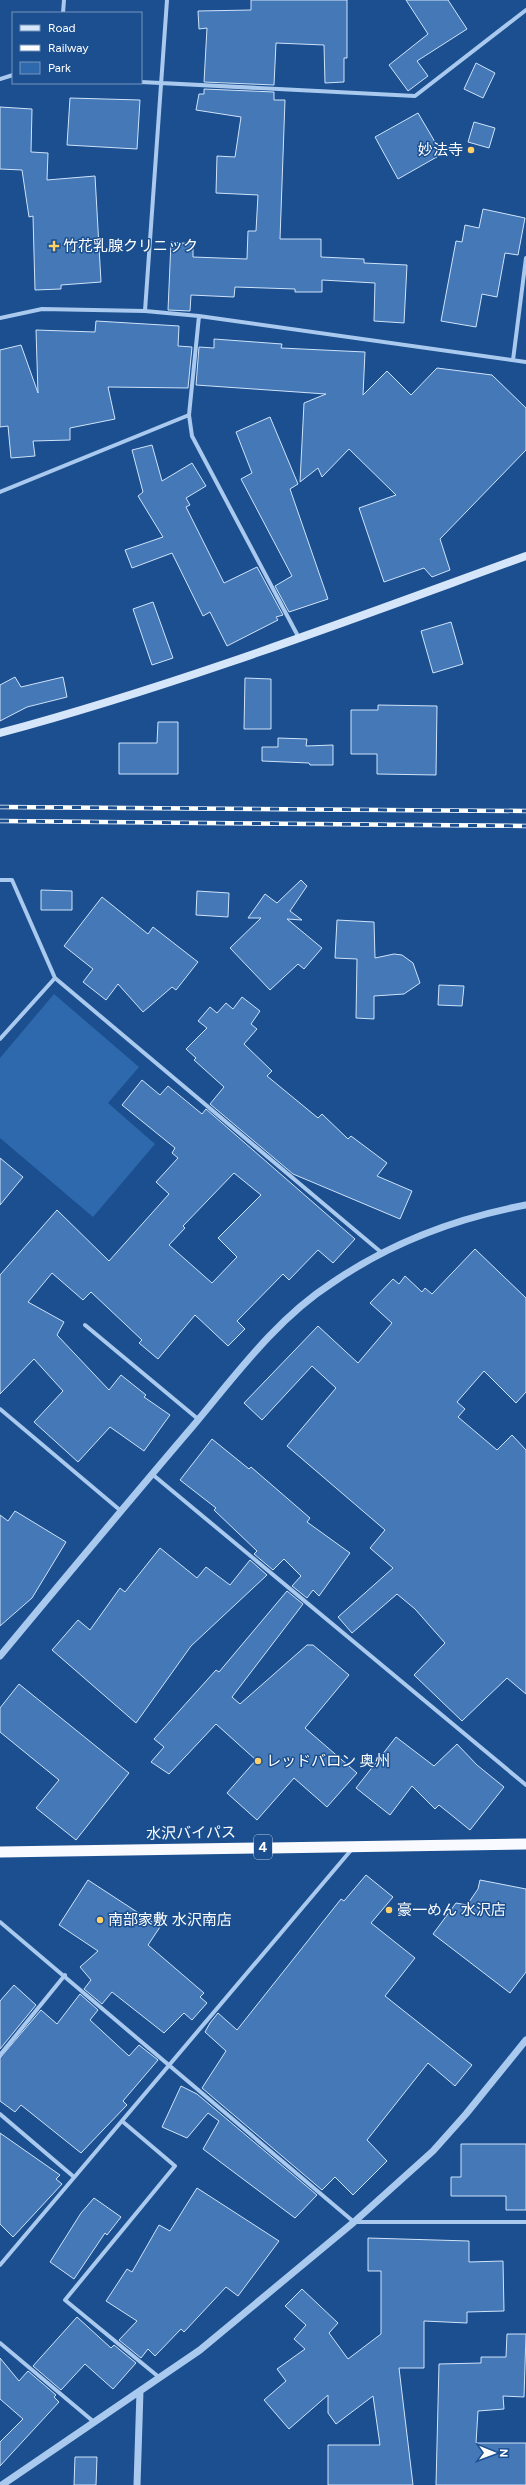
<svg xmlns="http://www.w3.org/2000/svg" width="526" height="2485" font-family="Figtree,'Noto Sans JP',sans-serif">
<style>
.green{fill:#2e69ad}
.building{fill:#4478b7;stroke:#cfe3fa;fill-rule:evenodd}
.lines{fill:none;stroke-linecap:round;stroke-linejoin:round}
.minor{stroke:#a9c9ee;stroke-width:4}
.tertiary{stroke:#a9c9ee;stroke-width:7}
.secondary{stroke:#d6e6fa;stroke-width:8}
.trunk{stroke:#f8faff;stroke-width:11}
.rail-casing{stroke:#fff;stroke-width:4.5}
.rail{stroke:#1b4f8f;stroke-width:3;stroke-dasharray:9;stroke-linecap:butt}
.poi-dot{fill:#ffd166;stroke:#1b4f8f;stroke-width:1.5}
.labels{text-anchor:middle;stroke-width:3;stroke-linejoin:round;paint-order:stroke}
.shield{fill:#1b4f8f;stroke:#bbcadd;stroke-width:1}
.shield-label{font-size:14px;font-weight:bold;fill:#fff}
.poi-label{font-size:15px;fill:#fff;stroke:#1b4f8f;text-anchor:start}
.street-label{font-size:15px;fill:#fff;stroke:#1b4f8f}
</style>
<rect width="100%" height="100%" fill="#1b4f8f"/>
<path class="green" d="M54,994L139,1067L108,1103L155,1144L93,1217L0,1138V1058Z"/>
<path class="building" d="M251,0H347V58H344V82L325,83L324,45L276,43L274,85L204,82L207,28L199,29L198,11L251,10Z
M406,0H448L467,29L417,61L428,76L408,91L389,65L428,34Z
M476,63L495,73L483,98L464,89Z
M204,89L274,92V100H285L280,239H321V257L364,259V263L407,265L404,323L374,321L375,283L322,280V292H295V289L235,287L234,297L191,295L190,311L168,310L171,242L193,244V257L247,259L248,231H256L258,195L216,193L217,156L235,157L241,117L196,110L199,94H204Z
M70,98L140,100L137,149L67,145Z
M0,107L32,109L31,152L48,153L47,180L95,176L101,282L61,285V289L35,290L33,216L29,217L22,170L0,169Z
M418,113L442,154L398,179L375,137Z
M474,122L495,128L489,148L468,142Z
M483,209L525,218L518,255L505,253L497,297L482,294L476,327L441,321L456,241L462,242L465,225L479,228Z
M96,321L179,326L178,346L192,347L188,388L108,387L115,419L70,428V440L33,441L35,456L11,458L8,426L0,427V350L21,345L38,393L36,330L95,332Z
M214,339L282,344L281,348L365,352L363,395L387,371L411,395L437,368L492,375L526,408V450L440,539L450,570L432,577L424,568L384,582L359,508L396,495L349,449L322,477L318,468L300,482L304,403L326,394L196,385L199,347L214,348Z
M270,417L298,484L290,489L328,599L289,612L275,586L292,576L241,479L252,473L236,432Z
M152,445L162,481L192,463L206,486L186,498L190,505L186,507L224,583L257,567L283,615L276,617L278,620L227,646L210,612L203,616L172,553L132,568L125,550L163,537L138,496L143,492L132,450Z
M153,602L173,658L152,665L133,609Z
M451,622L463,664L433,673L421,631Z
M15,677L21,687L63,677L67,697L27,707L0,721V685Z
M245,678L271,679V729H244Z
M378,705L437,706L436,775L377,774V754H351V710H378Z
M158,722H178V774H119V743H157Z
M278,738L307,739L306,746L333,745V765H310L309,763L262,761V747H278Z
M301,880L307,886L290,911L302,920L287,919L322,948L304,969L298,964L270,990L230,948L261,918H248L265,894L277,903Z
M41,890L72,891V910H41Z
M197,891L229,893L228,917L196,915Z
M102,897L148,934L153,927L198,962L176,990L172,987L143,1012L118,984L106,1000L83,982L93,969L64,946Z
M337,920L374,922L375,958L394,954L402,955L413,963L420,983L404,994L374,996V1019L356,1018L357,959L335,958Z
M439,985L464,986L462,1006L438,1005Z
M242,997L260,1011L251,1024L257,1029L244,1044L272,1071L267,1076L318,1118L322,1114L348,1139L351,1136L387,1163L377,1176L412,1191L400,1219L293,1174L210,1104L224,1087L194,1060L196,1058L186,1049L207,1028L198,1021L210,1007L217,1013L226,1003L233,1009Z
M142,1080L160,1095L168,1086L202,1114L206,1109L355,1239L333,1263L318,1250L289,1280L283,1274L237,1321L245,1329L228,1346L195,1315L158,1359L139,1343L142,1340L91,1292L83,1300L52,1273L28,1302L64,1322L57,1335L109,1390L121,1375L146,1395L144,1397L170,1415L144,1451L110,1427L78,1462L34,1422L63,1391L34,1359L0,1394V1275L57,1210L109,1261L169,1194L156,1182L178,1158L172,1153L175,1148L122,1105ZM234,1173L261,1195L218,1238L237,1257L212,1283L169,1245L185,1228L183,1226Z
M0,1158L23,1177L0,1205Z
M475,1249L526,1298V1392L516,1403L484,1371L457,1402L465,1409L458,1417L497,1450L512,1435L526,1450V1694L507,1678L462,1721L414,1675L445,1643L415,1609L397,1594L352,1633L338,1617L393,1568L370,1548L385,1530L287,1446L336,1388L312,1366L262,1420L244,1403L318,1326L358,1363L392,1323L370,1303L393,1279L399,1284L405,1276L422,1292L425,1288L432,1294Z
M212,1439L249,1469L251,1467L310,1518L307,1522L350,1553L319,1596L313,1590L307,1598L292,1586L301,1576L284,1559L273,1570L254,1554L257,1551L214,1510L216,1508L180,1480Z
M15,1511L66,1542L32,1598L0,1626V1515L8,1521Z
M160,1548L197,1578L206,1567L230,1585L250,1560L267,1575L191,1646L136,1723L52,1650L78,1620L90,1630L120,1588L125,1592Z
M287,1591L303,1604L232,1697L240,1704L307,1645H313L349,1675L305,1728L357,1773L327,1807L294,1778L257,1820L227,1793L256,1760L216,1724L169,1774L151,1762L164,1747L154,1739L216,1670L219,1672Z
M19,1684L129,1773L76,1840L36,1808L59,1780L0,1732V1708Z
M396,1737L434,1766L457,1744L477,1765L504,1787L470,1830L439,1805L435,1809L412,1786L390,1815L356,1788Z
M366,1875L393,1897L371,1923L415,1958L385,1996L472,2065L455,2086L428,2063L367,2140L387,2161L353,2195L335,2177L322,2190L202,2088L226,2051L205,2032L210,2023L218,2013L237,2030L341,1899L344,1901Z
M88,1880L160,1927L148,1945L204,1993L200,1997L207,2003L192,2020L184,2013L164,2033L112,1992L102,2004L84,1989L91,1980L80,1967L98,1951L59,1925Z
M480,1880L526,1889V1972L510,1993L433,1934L456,1903L467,1905L478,1889Z
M14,1985L36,2005L0,2049V2001Z
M80,1994L98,2010L90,2020L129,2056L139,2045L158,2060L123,2101L127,2105L81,2153L21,2105L15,2112L0,2101V2058L41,2010L57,2024Z
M181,2086L197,2094L317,2195L295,2218L203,2149L219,2121L208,2113L187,2138L162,2127Z
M0,2133L60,2175L56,2179L62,2184L13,2237L0,2224Z
M461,2144H526V2210H506V2196H451V2177H461Z
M197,2188L279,2241L238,2296L226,2287L184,2332L181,2329L155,2356L148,2349L141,2358L119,2340L137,2321L106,2301L127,2269L132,2272L159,2225L170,2231Z
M94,2198L121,2217L107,2235L105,2233L74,2279L50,2262L81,2213Z
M368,2238L469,2241V2262L503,2261L504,2311L467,2312V2323L424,2321V2368H399L413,2485H328V2445H380L373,2396L336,2424L328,2413V2395L289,2429L264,2400L286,2381L277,2369L305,2349L294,2339L306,2325L285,2306L302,2289L338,2323L329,2333L348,2359L381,2334V2271H368Z
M77,2317L111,2348L114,2345L136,2363L113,2389L85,2364L61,2390L33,2366Z
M507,2334H526L524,2397L503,2396L504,2409L478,2411L476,2443H526V2485H436L439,2364L481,2363V2357H506Z
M0,2358L19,2381L28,2371L56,2395L54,2397L59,2402L0,2466V2442L23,2419L0,2399Z
M75,2457H97L96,2485H74Z"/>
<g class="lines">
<path class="minor" d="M63,13L64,0
M0,79L13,75
M141,82L415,96L526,10
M145,311L167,0
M199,316L189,415L192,436L299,638
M0,318L42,309L145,311L199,316L526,362
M513,360L526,258
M0,492L189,415
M0,880H12L55,978L382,1253
M0,1039L55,978
M85,1325L198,1419
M0,1409L121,1511
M152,1474L526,1785
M0,1922L354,2222H526
M0,2055L65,1975
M0,2114L74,2177
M122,2121L175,2166L65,2300L160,2378
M0,2265L352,1849
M0,2343L94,2422"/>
<path class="tertiary" d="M0,1656C64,1579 128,1502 193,1426C235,1376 276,1319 332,1283C390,1243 457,1218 526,1205
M2,2485L200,2350L354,2222L433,2151L466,2114L526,2040
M137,2485L140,2391"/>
<path class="secondary" d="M0,733C179,685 352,619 526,556"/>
<path class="trunk" d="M0,1852L526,1844"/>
<g class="rail-casing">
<path id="rail" d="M0,807L526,811
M0,821L526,826"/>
</g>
<use href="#rail" class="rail"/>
</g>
<g class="poi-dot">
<circle cx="471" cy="150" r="4"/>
<path d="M52 240h4v4h4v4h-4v4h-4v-4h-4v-4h4z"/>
<circle cx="258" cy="1761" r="4"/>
<circle cx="389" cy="1910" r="4"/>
<circle cx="100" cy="1920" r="4"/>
</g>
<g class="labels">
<rect class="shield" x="254" y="1835" width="18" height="24" rx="3"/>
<g class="shield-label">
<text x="263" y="1852">4</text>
</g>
<g class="poi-label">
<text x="463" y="155" text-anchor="end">妙法寺</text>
<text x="63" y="251">竹花乳腺クリニック</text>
<text x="266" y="1766">レッドバロン 奥州</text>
<text x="397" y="1915">豪一めん 水沢店</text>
<text x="108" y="1925">南部家敷 水沢南店</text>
</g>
<g class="street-label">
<text transform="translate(191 1833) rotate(-1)" y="5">水沢バイパス</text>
</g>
</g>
<rect x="12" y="12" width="130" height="72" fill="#1b4f8f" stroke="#7695bc"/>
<rect x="20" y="25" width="20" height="6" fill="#d6e6fa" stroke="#7695bc"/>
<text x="48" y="32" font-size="12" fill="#ffffff">Road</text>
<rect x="20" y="45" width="20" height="6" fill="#ffffff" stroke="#7695bc"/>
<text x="48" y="52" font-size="12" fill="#ffffff">Railway</text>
<rect x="20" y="62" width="20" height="12" fill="#2e69ad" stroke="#7695bc"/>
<text x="48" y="72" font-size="12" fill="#ffffff">Park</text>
<g transform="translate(494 2453) rotate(91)" stroke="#1b4f8f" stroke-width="3" paint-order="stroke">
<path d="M0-3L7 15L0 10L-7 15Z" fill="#ffffff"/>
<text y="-6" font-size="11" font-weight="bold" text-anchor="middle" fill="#ffffff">N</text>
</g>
</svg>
